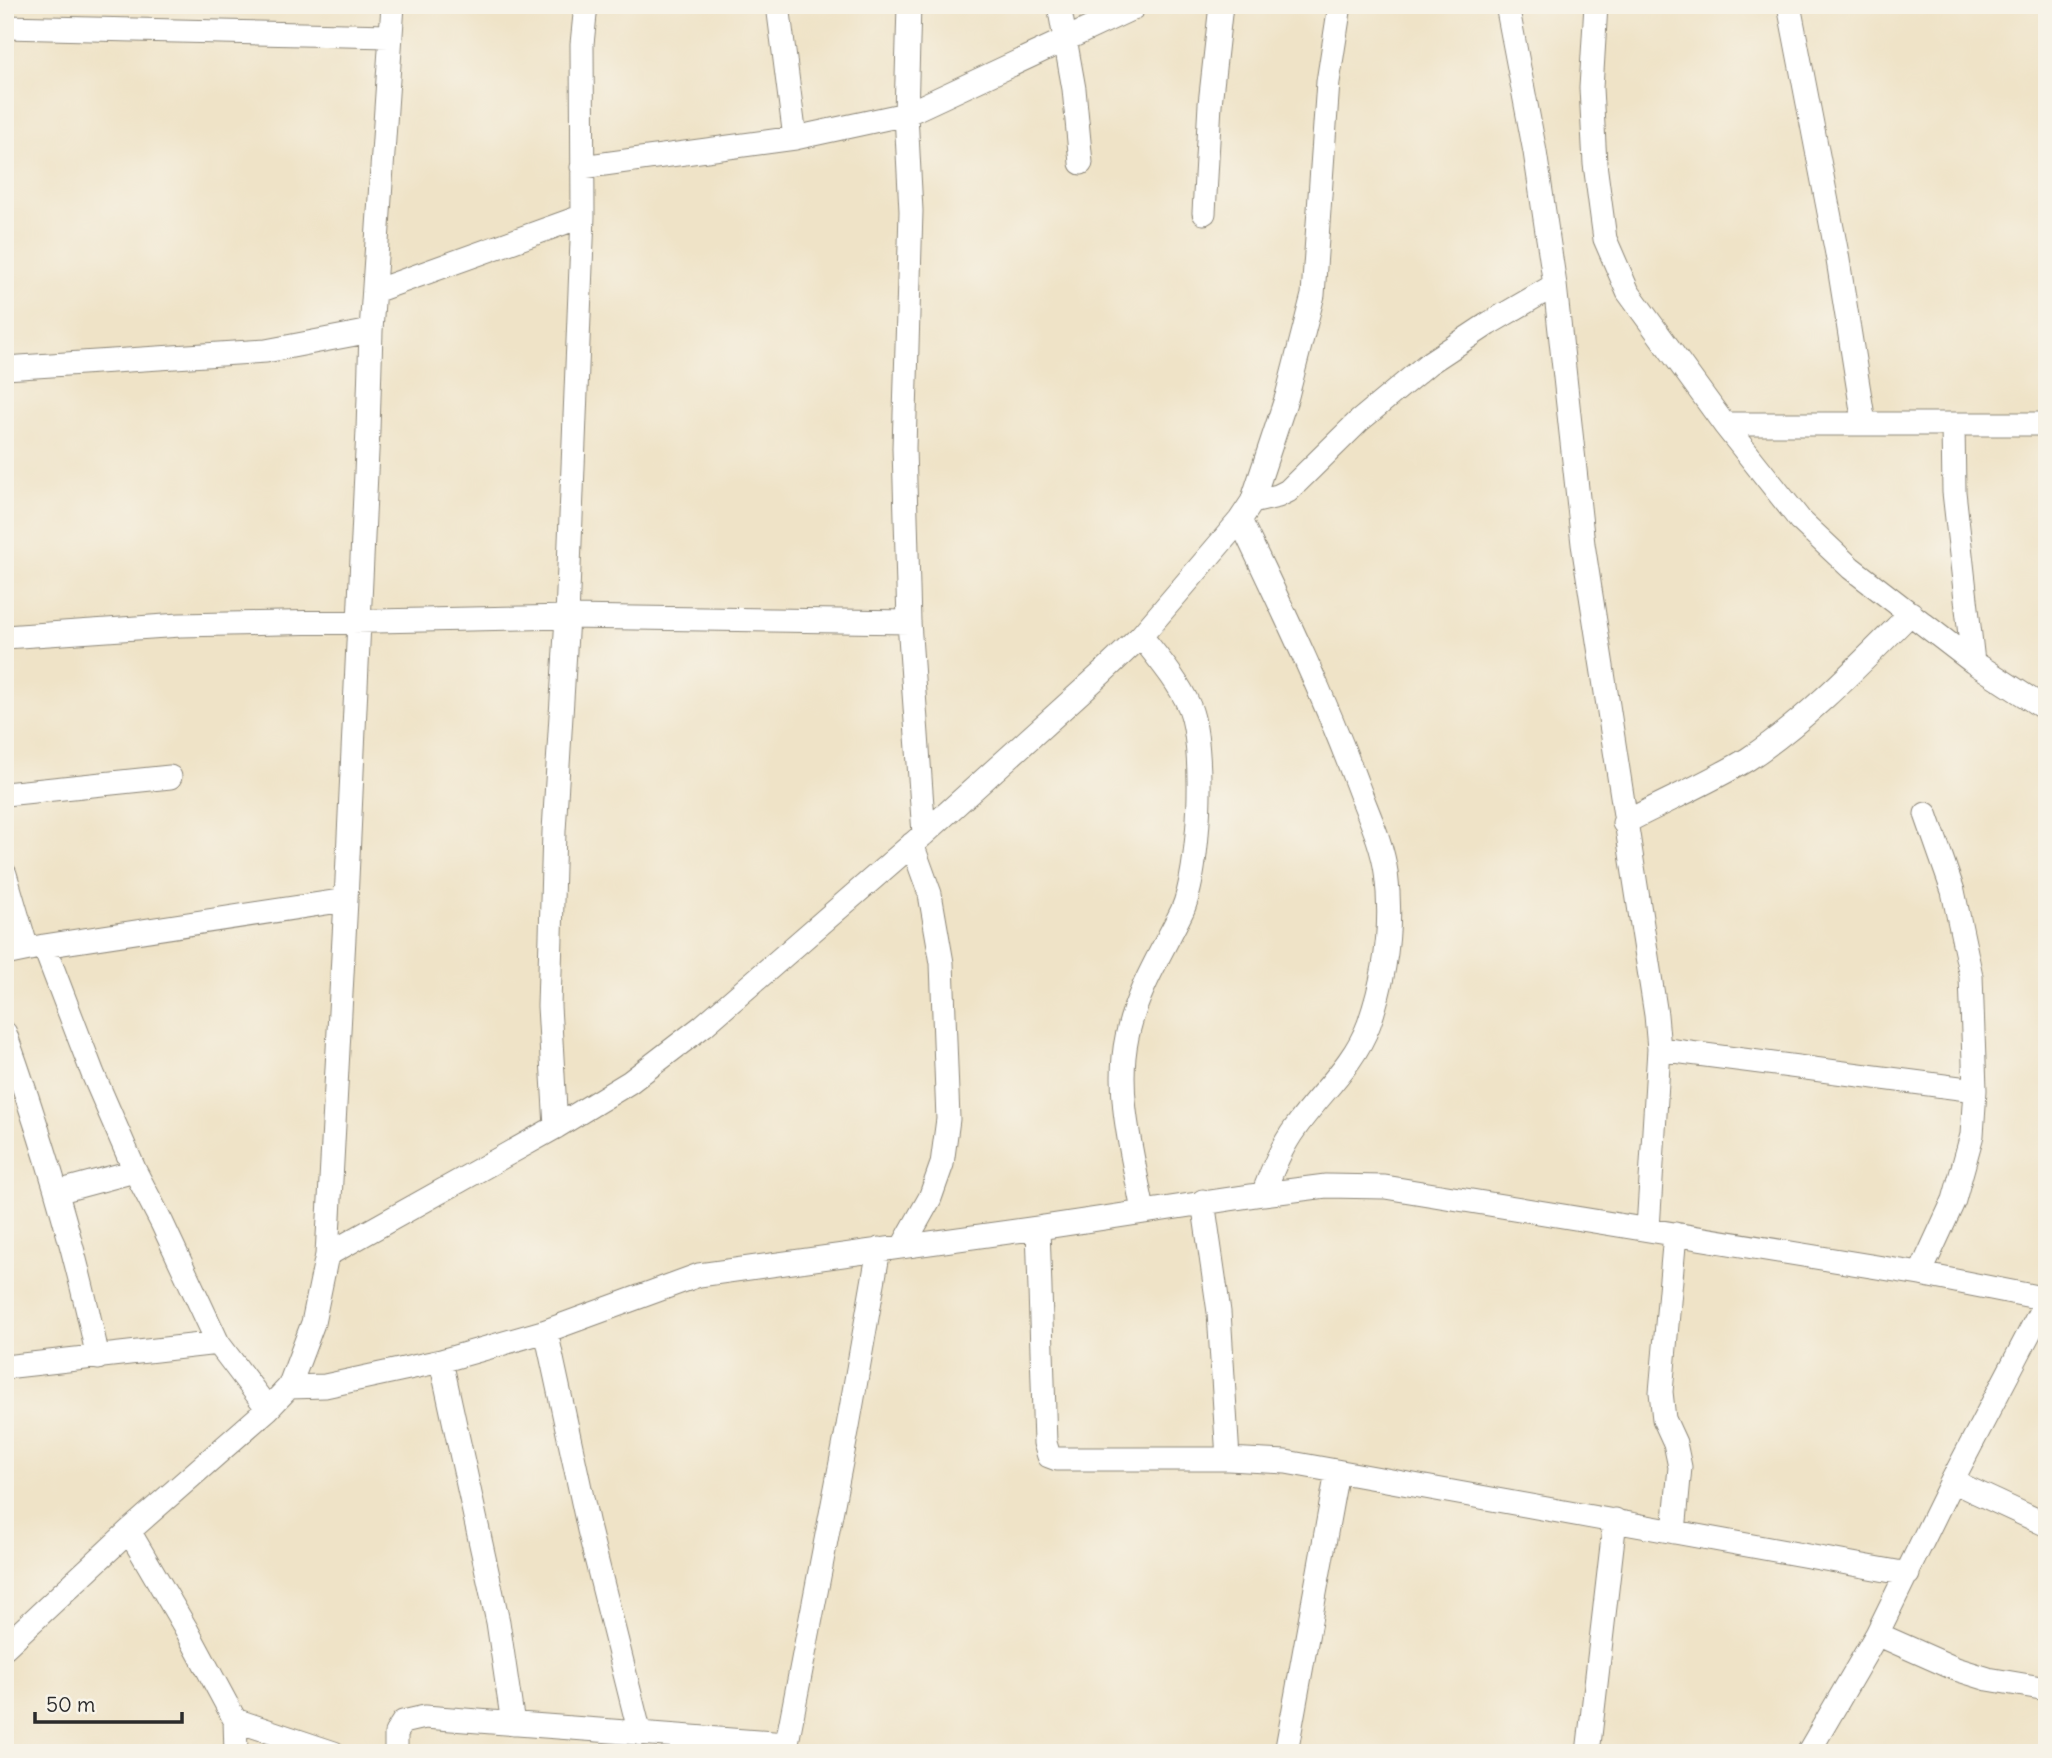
<svg xmlns="http://www.w3.org/2000/svg" width="2052" height="1758" font-family="Delius,sans-serif">
<style>
.lines{fill:none;stroke-linecap:round;stroke-linejoin:round}
.minor-casing{stroke:#8d8779;stroke-width:25}
.minor{stroke:#fff;stroke-width:23}
</style>
<rect width="100%" height="100%" fill="#f7f3e8"/>
<filter id="ink" filterUnits="userSpaceOnUse"><feTurbulence type="fractalNoise" baseFrequency=".0143" numOctaves="2"/><feDisplacementMap in="SourceGraphic" scale="14" xChannelSelector="R" yChannelSelector="G"/><feConvolveMatrix kernelMatrix="1 2 1 2 8 2 1 2 1" color-interpolation-filters="sRGB"/></filter>
<filter id="wash" filterUnits="userSpaceOnUse"><feTurbulence type="fractalNoise" baseFrequency=".00686" numOctaves="4" result="noise"/><feDisplacementMap in="SourceGraphic" scale="28" xChannelSelector="R" yChannelSelector="G"/><feGaussianBlur stdDeviation="1.57" result="paint"/><feColorMatrix in="noise" values="0 0 0 0 0 0 0 0 0 0 0 0 0 0 0 0 0 1.4 0 .05"/><feComposite in="paint" operator="in"/></filter>
<g filter="url(#wash)">
<rect width="100%" height="100%" fill="#efe3c7"/>
</g>
<g filter="url(#ink)">
<g class="lines">
<g class="minor-casing">
<path id="minor" d="M778,5L795,138
M909,5L906,114L911,211L904,448L909,622L924,834
M1059,5L1074,89L1081,163
M1507,5L1535,152L1555,285L1583,544L1656,1015L1659,1049L1648,1229
M1596,5L1591,88L1595,164L1605,239L1628,292L1724,424L1800,520L1851,568L1973,662L2044,708L2047,712
M1789,5L1837,254L1864,423
M5,27L389,36
M582,167L795,138L906,114L1133,8
M1204,213L1210,104L1221,5
M375,291L583,216
M5,368L266,351L371,331
M1724,424H2047
M1953,425L1954,492L1973,662
M1252,502L1278,496L1288,491L1358,422L1429,363L1488,324L1555,285
M1240,520C1282,608 1324,695 1358,787C1368,814 1382,843 1386,872C1393,924 1386,975 1369,1024C1354,1065 1320,1093 1296,1127C1281,1147 1272,1171 1263,1194
M1141,636C1158,658 1178,681 1189,706C1206,745 1200,872 1182,911C1162,952 1136,992 1127,1037C1115,1093 1133,1156 1143,1211
M5,637L180,625L567,617L909,622
M5,794L170,777
M1624,823C1664,802 1710,782 1748,759C1806,721 1862,662 1911,613
M5,874L27,949
M44,946L93,1074L135,1171L162,1223L218,1343L268,1409
M5,954L44,946L346,900
M5,1033C43,1140 75,1247 98,1358
M1659,1049L1975,1090
M556,1127L549,1006L554,831L567,617L583,216L582,44L586,5
M57,1192L135,1171
M1203,1201L1219,1312L1228,1459
M1038,1228L1045,1443L1049,1456L1057,1459H1228L1286,1462L1908,1574
M903,1246L930,1198L942,1164L948,1119L942,963L930,894L912,844
M327,1255L556,1127L630,1082L703,1026L924,834L1102,673L1141,636L1240,520L1252,502L1287,396L1313,295L1328,82L1340,5
M1920,1274L1954,1200L1972,1135L1975,1090L1971,976L1953,891L1926,814
M546,1331L589,1530L640,1734
M441,1361L498,1622L513,1724
M5,1367L218,1343
M289,1387L325,1386L441,1361L546,1331L699,1275L1038,1228L1263,1194L1326,1186L1385,1187L1920,1274L2047,1299
M1952,1481L2047,1525
M129,1531L185,1627L235,1720L236,1753
M1674,1532L1680,1467L1675,1443L1664,1419L1661,1392L1675,1234
M1877,1634L1956,1669L1988,1679L2047,1689
M5,1647L129,1531L268,1409L289,1387L313,1323L327,1255L346,900L368,430L371,331L393,5
M235,1720L334,1753
M396,1753V1733L403,1722L425,1717L786,1744
M785,1753L848,1426L879,1249
M1286,1753L1337,1472
M1588,1753L1615,1520
M1808,1753L1877,1634L1952,1481L2047,1299"/>
</g>
<use href="#minor" class="minor"/>
</g>
</g>
<rect width="2052" height="1758" fill="none" stroke="#f7f3e8" stroke-width="28"/>
<path d="M35 1712v10h147v-10" fill="none" stroke="#2b2b2b" stroke-width="3.5"/>
<text x="46" y="1712" font-size="21" fill="#2b2b2b" stroke="#f7f3e8" stroke-width="5" paint-order="stroke">50 m</text>
</svg>
